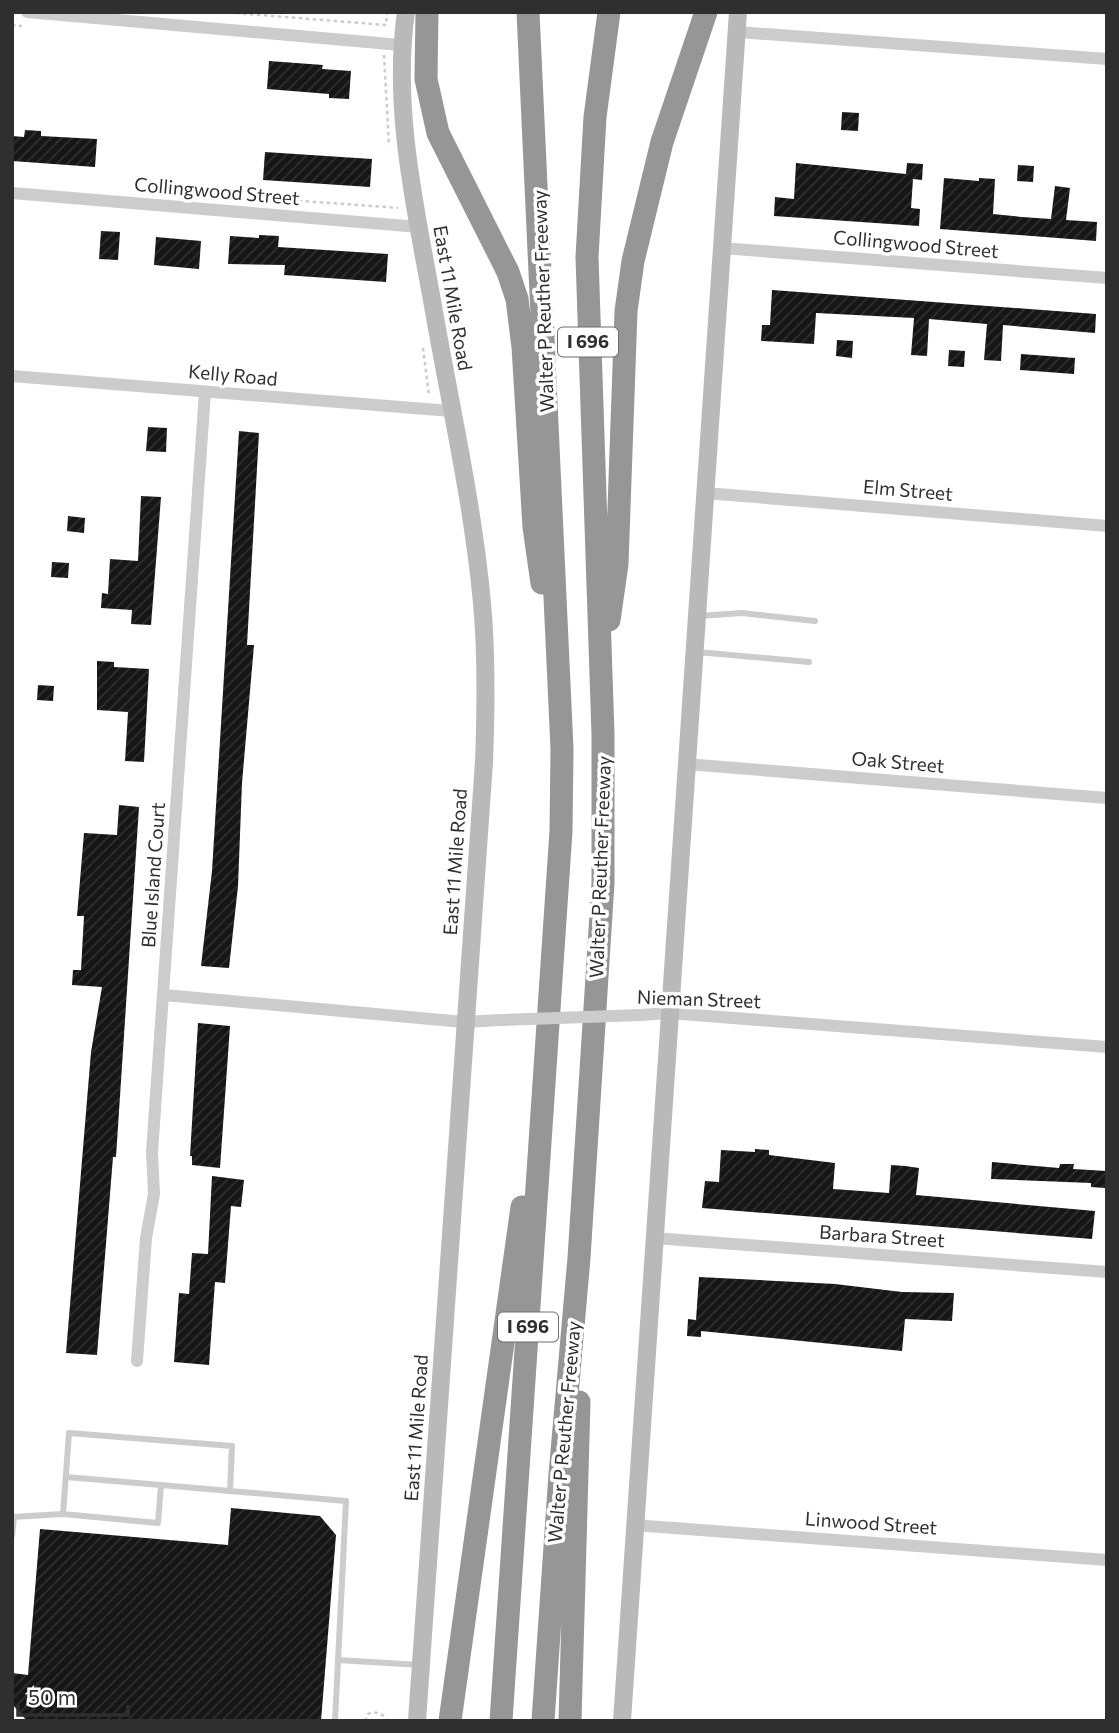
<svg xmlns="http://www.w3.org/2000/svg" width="1119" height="1733" font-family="Commissioner,sans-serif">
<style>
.building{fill:url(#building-hatch)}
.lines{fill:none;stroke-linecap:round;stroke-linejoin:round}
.path{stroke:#ccc;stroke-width:2.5;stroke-dasharray:3.5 3.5;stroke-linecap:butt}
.lane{stroke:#ccc;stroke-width:6}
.street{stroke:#ccc;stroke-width:12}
.secondary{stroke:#b9b9b9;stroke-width:18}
.highway{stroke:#969696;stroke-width:23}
.street-bridge{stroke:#ccc;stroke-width:12}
.labels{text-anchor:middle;stroke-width:7;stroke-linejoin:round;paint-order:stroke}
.shield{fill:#fff;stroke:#6d6d6d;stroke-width:2}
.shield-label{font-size:18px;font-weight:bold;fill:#2f2f2f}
.street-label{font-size:19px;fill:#2f2f2f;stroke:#fff}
</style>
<defs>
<pattern id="building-hatch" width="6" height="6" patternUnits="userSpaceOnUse" patternTransform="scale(1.75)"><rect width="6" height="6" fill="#161616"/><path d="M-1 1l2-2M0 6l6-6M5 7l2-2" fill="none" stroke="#303030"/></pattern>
</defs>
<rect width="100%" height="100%" fill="#fff"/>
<path class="building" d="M269,61L323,65L322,69L351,71L349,99L329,98V94L267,89Z
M842,112L859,113L858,131L841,130Z
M25,130L41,131V136L97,139L95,167L12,161V136L24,137Z
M265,152L372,159L370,187L263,180Z
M796,163L906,174L907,163L923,164L922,180L913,179L911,208L920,209L919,226L774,216L775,197L794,199Z
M1018,165L1034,166L1033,182L1017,181Z
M944,178L979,181V178L995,179L993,214L1022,217L1051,219L1055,186L1070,188L1066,220L1097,222L1096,241L940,229Z
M101,231L120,232L118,260L99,259Z
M259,235L279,236L278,247L388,254L386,282L284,275L285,265L228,264L230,236L259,238Z
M156,237L201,241L199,269L154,265Z
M772,290L1096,314L1095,333L1003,325L1001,361L984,360L987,324L929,319L927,356L911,355L914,318L816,313L814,344L761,341L762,325H770Z
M837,340L853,341L852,358L836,356Z
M949,350L965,351L964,367L948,366Z
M1021,354L1075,358L1074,374L1020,370Z
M148,427L167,428L166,452L146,451Z
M239,431L259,433L247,645H254L242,783L238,886L229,968L201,966L212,871Z
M141,496L161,497L151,625L131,624L132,610L101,608L102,593L108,594L110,559L138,561Z
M68,516L85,518L84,533L67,531Z
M52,562L69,563L68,578L51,577Z
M97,661L114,662V667L149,669L144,762L125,761L128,712L97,710Z
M38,685L54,686L53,701L37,700Z
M119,805L139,807L116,1157H113L97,1355L66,1353L91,1052L102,987L72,985L73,970H81L84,916H77L84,833L117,835Z
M198,1023L230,1026L220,1168L192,1165V1156H190Z
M755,1149L769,1150V1155L835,1163L833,1189L889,1193L891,1165L905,1166L919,1168L916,1195L1095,1211L1092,1239L702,1208L705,1181L719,1182L721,1150L755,1152Z
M992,1162L1059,1168L1060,1164H1074L1073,1169L1107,1171L1105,1188L1091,1187V1183L991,1179Z
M212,1176L244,1180L241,1207L231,1206L225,1283L215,1282L209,1365L174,1362L179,1293L189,1294L192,1253L208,1254Z
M699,1277L835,1284L902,1292L954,1293L952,1321L905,1319L902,1351L701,1331V1337L687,1336L688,1319L696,1320Z
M231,1508L320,1516L336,1535L321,1721H27L12,1704V1673L28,1675L40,1529L228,1545Z"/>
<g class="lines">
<path class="path" d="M222,12L386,25L387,12
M12,25L22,26
M384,55L389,146
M180,192L398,208
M423,348L429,395
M365,1721L368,1714C376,1710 383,1714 388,1721"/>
<path class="lane" d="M699,616L742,613L815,621
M697,652L809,662
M66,1477L161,1485
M63,1514L158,1523L161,1485L230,1491
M12,1517L63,1514L69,1433L232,1446L230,1491L346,1501L335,1721
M12,1536L14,1517
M338,1660L420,1665"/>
<path class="street" d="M27,12L401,45
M738,32L1107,59
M12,193L419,227
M722,248L1107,278
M12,376L451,411
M705,493L1107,526
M686,764L1107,798
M164,995L464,1022L501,1020
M641,1015L669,1013L1107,1047
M654,1238L1107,1272
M137,1361L146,1238L154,1194L152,1152L205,392
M633,1525L1107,1560"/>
<path class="secondary" d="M406,12C392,109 416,210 433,306C450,404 473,504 482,603C487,656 486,709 484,762L417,1721
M622,1721L738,12"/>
<path class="highway" d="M427,12L426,79L438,133L508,272L517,299L523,347L534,527L542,583
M609,620L617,564L626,311L633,261L662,142L706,12
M450,1721L522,1207
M501,1721L561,831L562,749L528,12
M543,1721L560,1474L579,1258L603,883V734L587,257L595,117L609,12
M570,1721L579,1402"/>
<path class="street-bridge" d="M501,1020L641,1015"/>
</g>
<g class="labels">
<g class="shield">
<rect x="558" y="327.5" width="60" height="29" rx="5"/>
<rect x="498" y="1312.5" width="60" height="29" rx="5"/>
</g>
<g class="shield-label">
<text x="588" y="348">I 696</text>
<text x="528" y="1333">I 696</text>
</g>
<g class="street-label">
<text transform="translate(217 191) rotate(5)" y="7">Collingwood Street</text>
<text transform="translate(916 244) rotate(5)" y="7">Collingwood Street</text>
<text transform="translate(453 298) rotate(80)" y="7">East 11 Mile Road</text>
<text transform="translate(543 301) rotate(-92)" y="7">Walter P Reuther Freeway</text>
<text transform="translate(233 375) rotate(5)" y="7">Kelly Road</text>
<text transform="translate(908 490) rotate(5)" y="7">Elm Street</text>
<text transform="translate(898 762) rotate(5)" y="7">Oak Street</text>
<text transform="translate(455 862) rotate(-86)" y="7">East 11 Mile Road</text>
<text transform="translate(600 867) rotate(-88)" y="7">Walter P Reuther Freeway</text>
<text transform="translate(153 875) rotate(-86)" y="7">Blue Island Court</text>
<text transform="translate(699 999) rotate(2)" y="7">Nieman Street</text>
<text transform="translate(882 1236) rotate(4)" y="7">Barbara Street</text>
<text transform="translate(416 1428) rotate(-86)" y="7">East 11 Mile Road</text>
<text transform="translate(564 1432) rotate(-85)" y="7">Walter P Reuther Freeway</text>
<text transform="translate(871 1523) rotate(4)" y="7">Linwood Street</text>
</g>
</g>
<rect width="1119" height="1733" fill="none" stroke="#2f2f2f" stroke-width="28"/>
<path d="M18 1705v10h110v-10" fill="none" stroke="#2f2f2f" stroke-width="3.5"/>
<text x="28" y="1705" font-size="21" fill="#2f2f2f" stroke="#ffffff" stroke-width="5" paint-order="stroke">50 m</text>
</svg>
